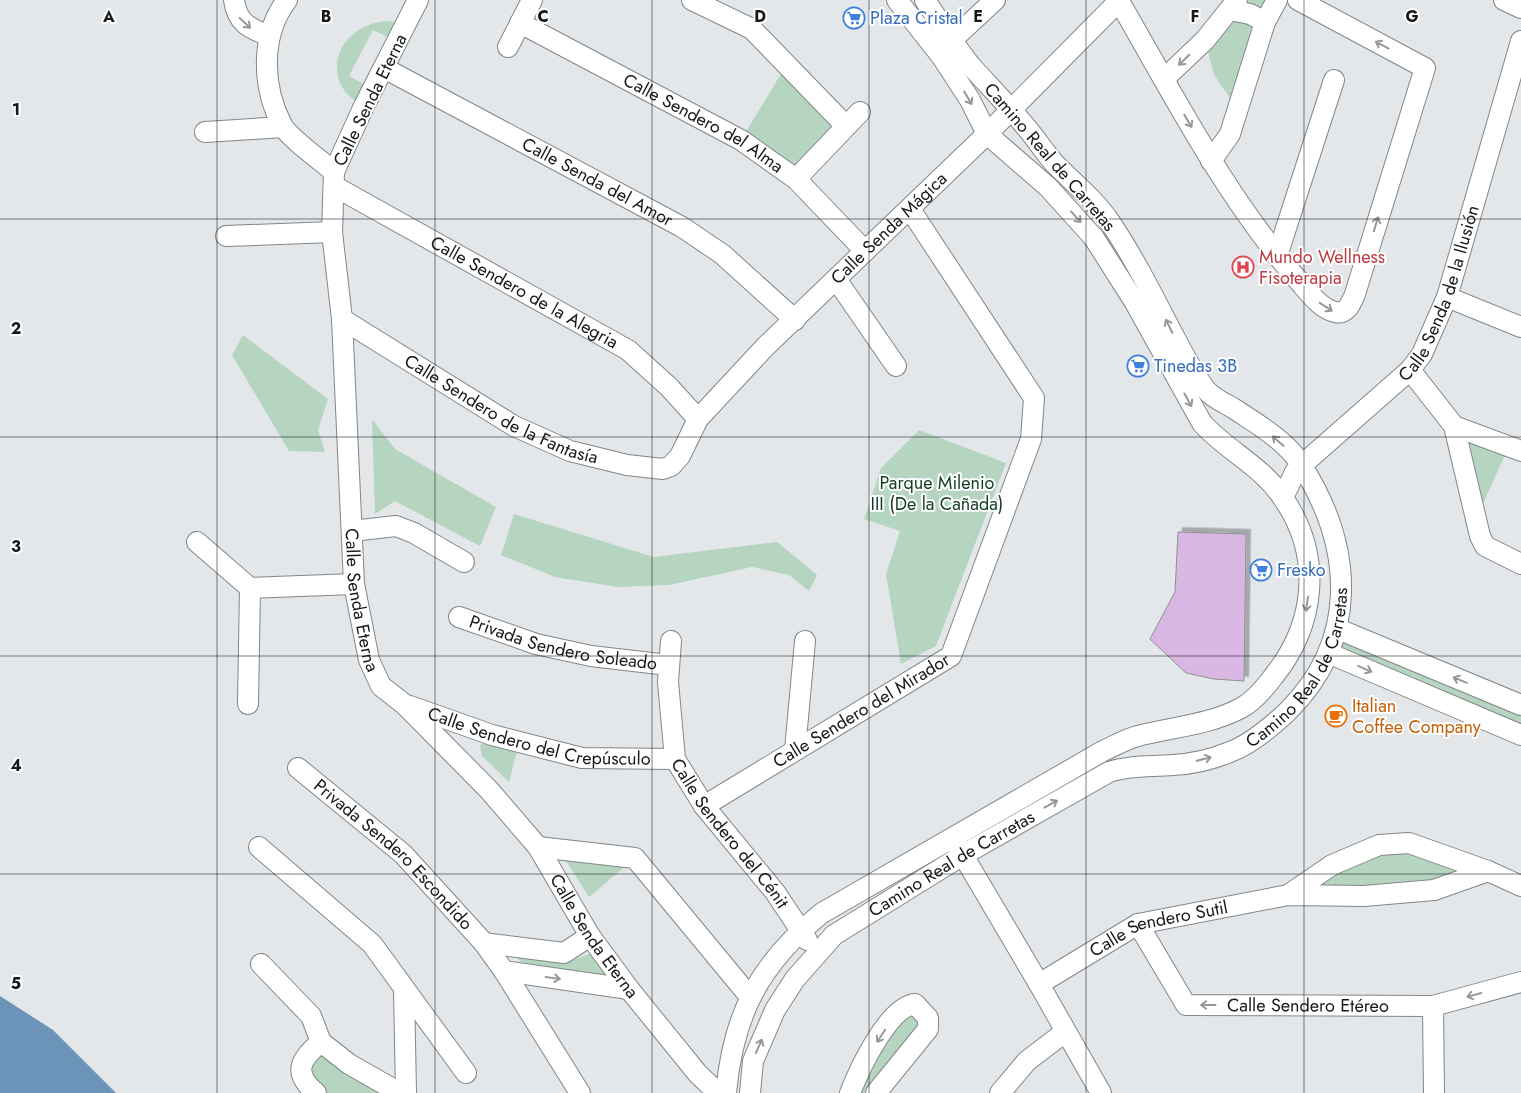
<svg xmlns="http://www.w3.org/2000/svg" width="1521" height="1093" font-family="Jost,sans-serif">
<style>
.green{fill:#b5d5c1}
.water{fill:#6c93b8}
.building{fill:#d9b7e3;stroke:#918e91;filter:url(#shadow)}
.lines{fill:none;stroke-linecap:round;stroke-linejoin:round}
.minor-casing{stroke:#838689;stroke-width:22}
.minor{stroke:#fff;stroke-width:20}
.oneway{stroke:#979798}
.grid{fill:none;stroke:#171819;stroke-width:1;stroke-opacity:0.55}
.labels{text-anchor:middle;stroke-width:4;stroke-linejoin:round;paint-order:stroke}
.shop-label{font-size:18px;fill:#366cbe;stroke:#fff;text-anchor:start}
.street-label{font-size:18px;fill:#171819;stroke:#fff}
.health-label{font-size:18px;fill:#be3a42;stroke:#fff;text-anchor:start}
.park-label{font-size:18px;fill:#133c27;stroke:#fff}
.food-label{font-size:18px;fill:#c56008;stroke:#fff;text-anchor:start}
.grid-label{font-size:16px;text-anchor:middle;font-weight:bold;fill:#171819;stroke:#fff;stroke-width:4;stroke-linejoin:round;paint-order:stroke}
</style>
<defs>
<filter id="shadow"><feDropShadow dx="4.5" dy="-4.5" stdDeviation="0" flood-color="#0004"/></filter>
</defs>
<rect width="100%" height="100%" fill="#e3e7ea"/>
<path class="green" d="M1237,0H1277L1237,108L1214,75L1205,40Z
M390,21L407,25L398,42L373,30L349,76L373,89L364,106C316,83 336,22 390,21Z
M787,64L846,126L796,179L741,140Z
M243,335L328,399L318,430L325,452L289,451L232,355Z
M372,419L395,449L496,507L480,546L395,501L375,514Z
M1454,426L1509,446L1477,517Z
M919,430L1006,463L936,646L901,664L886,574L900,531L864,519L881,468Z
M514,514L654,557L777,542L817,575L809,591L789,575L752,567L669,585L617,587L555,577L501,555Z
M1338,629L1521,705V735L1328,653Z
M486,739L519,743L509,782L482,756L480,746Z
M1380,845L1488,871L1434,890L1288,895Z
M563,856L633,860L589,897Z
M592,953L606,972L607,977L602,981L521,962L518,959L521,954L570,961Z
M914,1009L920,1025L864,1093H856L896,1024Z
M312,1050L400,1093H316L301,1066Z"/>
<path class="water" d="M0,996L53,1030L116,1093H0Z"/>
<path class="building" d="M1178,532L1246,534L1244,681L1214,679L1186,673L1150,639L1175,592Z"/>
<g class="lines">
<g class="minor-casing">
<g id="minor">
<path d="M234,0C237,23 249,28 269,36"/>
<path d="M287,0C260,36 262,86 282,125C288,137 323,162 334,172"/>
<path id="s1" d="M418,0L364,106L334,172L332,232L342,319L354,584L369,660L381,686L404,704L489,790L538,847L590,936L629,989L698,1074L718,1093"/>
<path d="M692,0L752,29L846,126"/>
<path d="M1504,0L1521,8"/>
<path d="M1119,1C1174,96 1225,196 1298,280C1308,291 1319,308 1335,312C1347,315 1351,303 1355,294L1425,68L1298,0"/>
<path d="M1230,10L1250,14L1265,22"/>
<path id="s2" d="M520,23L741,140L796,179L865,251"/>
<path d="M952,40L995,0"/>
<path d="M508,47L532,0"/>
<path id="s3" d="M384,68L682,227L722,254L795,320"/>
<path d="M1164,79L1205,40L1237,0"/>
<path d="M205,132L283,127"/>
<path d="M1211,161L1230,134L1265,22L1277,0"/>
<path d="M796,179L860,112"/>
<path id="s4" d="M334,186L628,350L669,387L698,419"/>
<path d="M226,236L332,232"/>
<path d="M1277,256L1334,80"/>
<path d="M836,279L896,366"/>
<path d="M1447,297L1521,327"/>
<path id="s5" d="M342,319L514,426L570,451L627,465L663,469L671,466L680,456L698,419L765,347L987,134L1120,0"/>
<path d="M1410,370L1454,426L1480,536L1485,546L1521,564"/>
<path d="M1454,426L1521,451"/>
<path id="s6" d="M1283,498L1295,472L1302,465L1410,370L1422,354L1447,297L1521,41"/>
<path d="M352,531L396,526L414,533L464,562"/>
<path d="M197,542L250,588L248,704"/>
<path d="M250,588L354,584"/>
<path id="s7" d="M459,617L536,644L591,656L668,665"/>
<path d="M1338,629L1521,705"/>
<path id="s8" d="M671,641L668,682L675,759L704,806L775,892L807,940"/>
<path d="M1328,653L1521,735"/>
<path id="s9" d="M410,706L492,735L582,758L675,759"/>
<path d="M795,750L805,641"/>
<path id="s10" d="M298,768L403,854L484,943L504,971L580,1093"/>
<path id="s11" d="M704,806L951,656L1031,439L1034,398L910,209"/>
<path d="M957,845L1039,984L1101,1093"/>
<path d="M259,847L372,944L466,1073"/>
<path d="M538,847L635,858L750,997"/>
<path d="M1288,895L1332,865L1379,845L1409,843L1488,871L1521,886"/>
<path id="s12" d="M1138,924L1186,1005L1433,1006L1521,982"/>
<path d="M484,943L564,953L590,936"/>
<path d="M261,964L311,1016L321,1042L349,1064L400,1093"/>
<path d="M504,971L629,989"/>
<path id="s13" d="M1039,984L1138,924L1288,895L1364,896L1434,890L1488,871"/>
<path d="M404,989L406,1093"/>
<path d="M1433,1006L1434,1093"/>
<path d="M316,1093C292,1073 300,1059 321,1042"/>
<path d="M726,1093C733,1014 760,963 822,913L1103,751C1114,746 1126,739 1138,736C1172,727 1209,725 1241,708C1254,701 1264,689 1273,677C1316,624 1323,556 1283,498C1262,466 1227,451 1202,423L1134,301L1094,238L1048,187L987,134L970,100L942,57L897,0"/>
<path id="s14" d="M750,1093L753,1061L775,1010L795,979L834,935L963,855L1109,772C1130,765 1151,767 1173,765C1191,764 1213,759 1230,752C1251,744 1271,727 1287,712C1359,641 1354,548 1302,466C1287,441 1257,424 1233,408C1224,403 1213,398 1206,390C1189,368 1179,345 1166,321C1149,288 1131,253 1110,222C1095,200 1074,183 1055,164C1044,152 1036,138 1025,126C1008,105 989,86 971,66C954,45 940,22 925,0"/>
<path d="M850,1093C859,1070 888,1007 915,1004L928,1018V1029L876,1093"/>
<path d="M1000,1093L1027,1061L1065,1032"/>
</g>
</g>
<use href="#minor" class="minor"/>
</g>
<defs><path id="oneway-shaft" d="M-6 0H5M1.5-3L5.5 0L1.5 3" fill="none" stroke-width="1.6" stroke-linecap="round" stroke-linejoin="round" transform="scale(1.25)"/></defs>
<g class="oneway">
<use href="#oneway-shaft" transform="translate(245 23) rotate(43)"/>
<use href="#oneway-shaft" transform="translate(1382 45) rotate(-152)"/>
<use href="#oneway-shaft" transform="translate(1184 60) rotate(136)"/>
<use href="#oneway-shaft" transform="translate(968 98) rotate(59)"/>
<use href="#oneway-shaft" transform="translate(1188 121) rotate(60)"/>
<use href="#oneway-shaft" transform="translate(1076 217) rotate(48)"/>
<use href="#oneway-shaft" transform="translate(1376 224) rotate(-73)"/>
<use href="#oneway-shaft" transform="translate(1326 307) rotate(33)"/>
<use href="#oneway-shaft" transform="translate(1169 326) rotate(-116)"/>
<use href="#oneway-shaft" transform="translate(1188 400) rotate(61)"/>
<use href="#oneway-shaft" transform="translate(1278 441) rotate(-139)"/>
<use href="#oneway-shaft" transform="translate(1307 604) rotate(98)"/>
<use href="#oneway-shaft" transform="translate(1365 669) rotate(24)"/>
<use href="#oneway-shaft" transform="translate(1460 680) rotate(-158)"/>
<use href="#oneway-shaft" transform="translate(1204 759) rotate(-14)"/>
<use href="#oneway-shaft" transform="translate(1051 804) rotate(-29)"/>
<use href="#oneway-shaft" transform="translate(553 978) rotate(8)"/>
<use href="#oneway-shaft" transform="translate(1474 995) rotate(165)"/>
<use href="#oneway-shaft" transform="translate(1208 1005) rotate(-180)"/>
<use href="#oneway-shaft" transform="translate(881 1036) rotate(123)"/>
<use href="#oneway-shaft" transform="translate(759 1046) rotate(-66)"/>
</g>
<path class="grid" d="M217,0V1093M435,0V1093M652,0V1093M869,0V1093M1086,0V1093M1304,0V1093M0,219H1521M0,437H1521M0,656H1521M0,874H1521"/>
<defs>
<g id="supermarket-ring" transform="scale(1.125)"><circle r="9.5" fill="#fff" stroke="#3f7fe0" stroke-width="1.5"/><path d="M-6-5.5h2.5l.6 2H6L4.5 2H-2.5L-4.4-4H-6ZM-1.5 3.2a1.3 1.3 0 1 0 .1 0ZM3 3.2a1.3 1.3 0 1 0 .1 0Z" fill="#3f7fe0"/></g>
<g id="hospital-ring" transform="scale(1.125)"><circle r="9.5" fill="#fff" stroke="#e0444e" stroke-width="1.5"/><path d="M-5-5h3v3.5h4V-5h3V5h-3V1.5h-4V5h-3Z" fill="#e0444e"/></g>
<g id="cafe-ring" transform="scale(1.125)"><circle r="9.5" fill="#fff" stroke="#e8710a" stroke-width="1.5"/><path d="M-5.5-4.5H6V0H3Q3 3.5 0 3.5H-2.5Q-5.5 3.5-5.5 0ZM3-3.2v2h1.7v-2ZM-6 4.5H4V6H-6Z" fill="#e8710a"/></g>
</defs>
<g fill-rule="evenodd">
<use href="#supermarket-ring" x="854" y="18"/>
<use href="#hospital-ring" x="1243" y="267"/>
<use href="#supermarket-ring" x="1138" y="366"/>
<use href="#supermarket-ring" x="1261" y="570"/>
<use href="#cafe-ring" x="1336" y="716"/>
</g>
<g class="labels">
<g class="shop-label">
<text x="870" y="24">Plaza Cristal</text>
<text x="1154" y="372">Tinedas 3B</text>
<text x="1277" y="576">Fresko</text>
</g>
<g class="street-label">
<text transform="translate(370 100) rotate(-64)" y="6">Calle Senda Eterna</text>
<text dy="6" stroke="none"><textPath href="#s2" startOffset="209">Calle Sendero del Alma</textPath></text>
<text transform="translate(1050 157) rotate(49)" y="6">Camino Real de Carretas</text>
<text dy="6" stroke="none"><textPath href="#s3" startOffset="242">Calle Senda del Amor</textPath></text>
<text dy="6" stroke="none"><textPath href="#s5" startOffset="692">Calle Senda Mágica</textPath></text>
<text dy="6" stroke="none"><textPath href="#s6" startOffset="265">Calle Senda de la Ilusión</textPath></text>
<text dy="6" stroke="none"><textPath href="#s4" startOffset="218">Calle Sendero de la Alegria</textPath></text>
<text dy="6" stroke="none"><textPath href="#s5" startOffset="184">Calle Sendero de la Fantasía</textPath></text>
<text dy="6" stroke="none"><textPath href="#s1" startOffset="621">Calle Senda Eterna</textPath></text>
<text dy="6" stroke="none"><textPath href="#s7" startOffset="108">Privada Sendero Soleado</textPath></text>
<text dy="6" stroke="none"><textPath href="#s14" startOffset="741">Camino Real de Carretas</textPath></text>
<text dy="6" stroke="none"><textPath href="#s11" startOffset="184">Calle Sendero del Mirador</textPath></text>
<text dy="6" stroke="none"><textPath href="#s9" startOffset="134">Calle Sendero del Crepúsculo</textPath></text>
<text dy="6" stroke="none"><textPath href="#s8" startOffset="211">Calle Sendero del Cénit</textPath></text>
<text dy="6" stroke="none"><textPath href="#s10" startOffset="129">Privada Sendero Escondido</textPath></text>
<text dy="6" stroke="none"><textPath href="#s14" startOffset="321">Camino Real de Carretas</textPath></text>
<text dy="6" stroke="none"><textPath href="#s13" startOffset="134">Calle Sendero Sutil</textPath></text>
<text dy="6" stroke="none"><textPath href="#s1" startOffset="1041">Calle Senda Eterna</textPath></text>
<text dy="6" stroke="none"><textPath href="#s12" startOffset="216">Calle Sendero Etéreo</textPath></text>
</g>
<g class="health-label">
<text x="1259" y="263">Mundo Wellness<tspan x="1259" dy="21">Fisoterapia</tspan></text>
</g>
<g class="park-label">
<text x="937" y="489">Parque Milenio<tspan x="937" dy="21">III (De la Cañada)</tspan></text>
</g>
<g class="food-label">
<text x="1352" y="712">Italian<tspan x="1352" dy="21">Coffee Company</tspan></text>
</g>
</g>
<g class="grid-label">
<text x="109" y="22">A</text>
<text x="326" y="22">B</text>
<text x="543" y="22">C</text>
<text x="760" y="22">D</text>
<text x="978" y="22">E</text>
<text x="1195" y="22">F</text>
<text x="1412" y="22">G</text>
<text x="16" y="115">1</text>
<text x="16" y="334">2</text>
<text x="16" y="552">3</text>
<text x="16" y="771">4</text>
<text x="16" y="989">5</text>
</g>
</svg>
